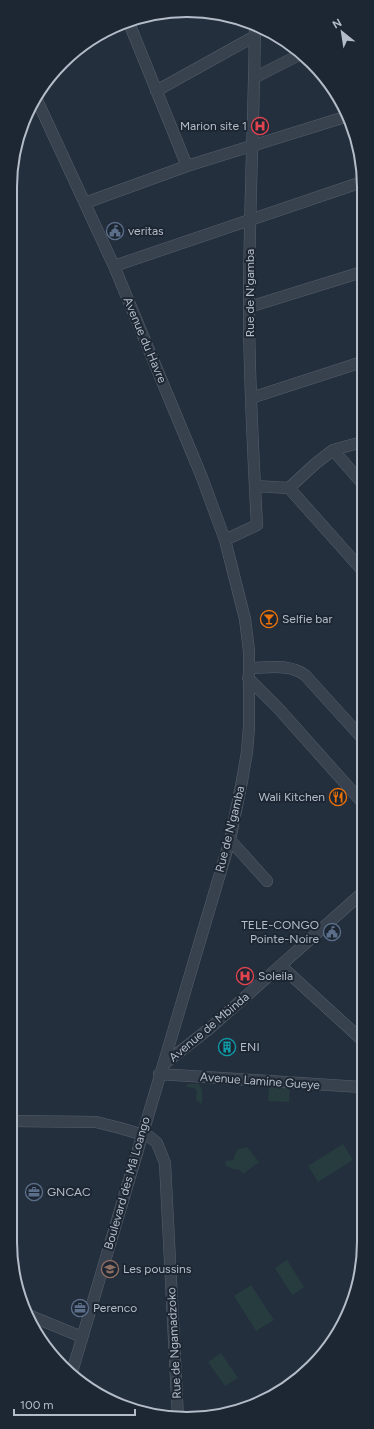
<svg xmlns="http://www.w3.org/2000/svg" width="374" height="1429" font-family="Figtree,sans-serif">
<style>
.green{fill:#263c3f}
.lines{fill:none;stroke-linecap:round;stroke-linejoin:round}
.minor-casing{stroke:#565f6c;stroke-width:12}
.minor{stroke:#38414e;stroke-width:11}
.labels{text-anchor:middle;stroke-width:4;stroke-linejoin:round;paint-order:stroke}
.poi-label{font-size:12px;fill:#b4bcc9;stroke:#1d2633;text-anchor:start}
.street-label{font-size:12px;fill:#b4bcc9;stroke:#1d2633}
.rim{fill:none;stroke:#b4bcc9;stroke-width:2}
</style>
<rect width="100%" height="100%" fill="#242f3e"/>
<path class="green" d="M187,1084H199L202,1090V1104L196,1100L197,1091L194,1088L187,1087Z
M269,1087L290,1088L289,1102L268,1101Z
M343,1144L353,1160L318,1182L308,1166Z
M247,1147L259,1162L243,1174L240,1170L233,1169L225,1165L226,1161L233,1160L237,1150Z
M287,1260L304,1287L292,1295L275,1268Z
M251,1285L274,1320L256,1331L234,1296Z
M221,1353L238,1378L225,1386L208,1362Z"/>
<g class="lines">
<g class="minor-casing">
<path id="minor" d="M129,23L187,166
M254,78L301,54
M156,91L255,36
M36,98L114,266L201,475L225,540L245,619L249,651V727L247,752L242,781L230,840L72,1372
M85,203L187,166L348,116
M114,266L362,182
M249,307L362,272
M251,398L362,362
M333,450L362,483
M255,486L289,488L362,570
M289,488L315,464L333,450L362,442
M225,540L257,525C253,452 249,379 249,307C249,213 254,119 255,25
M249,668C267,668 289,663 305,675L362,738
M248,678L278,708L361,801
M230,840L267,881
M281,966L361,1039
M164,1064L210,1028L361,894
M159,1074L361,1087
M10,1121L96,1122L120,1128L150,1137L157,1143L165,1163L178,1418
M26,1314L82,1337"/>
</g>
<use href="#minor" class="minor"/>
</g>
<defs>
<g id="hospital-ring" transform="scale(0.9)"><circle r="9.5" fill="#1d2633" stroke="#e0444e" stroke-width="1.5"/><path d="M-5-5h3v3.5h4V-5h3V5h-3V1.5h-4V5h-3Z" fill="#e0444e"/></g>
<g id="civic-ring" transform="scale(0.9)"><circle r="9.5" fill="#1d2633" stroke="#5c6f8a" stroke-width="1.5"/><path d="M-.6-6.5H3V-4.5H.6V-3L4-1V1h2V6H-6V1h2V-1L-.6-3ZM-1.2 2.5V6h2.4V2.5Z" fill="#5c6f8a"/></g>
<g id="bar-ring" transform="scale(0.9)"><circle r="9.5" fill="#1d2633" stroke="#e8710a" stroke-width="1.5"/><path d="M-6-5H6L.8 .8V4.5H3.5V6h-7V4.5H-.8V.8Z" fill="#e8710a"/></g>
<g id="restaurant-ring" transform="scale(0.9)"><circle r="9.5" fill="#1d2633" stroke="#e8710a" stroke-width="1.5"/><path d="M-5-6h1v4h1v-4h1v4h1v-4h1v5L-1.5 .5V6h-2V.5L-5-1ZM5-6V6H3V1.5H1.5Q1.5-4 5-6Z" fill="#e8710a"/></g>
<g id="building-ring" transform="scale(0.9)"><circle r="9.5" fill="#1d2633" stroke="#0f9aa8" stroke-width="1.5"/><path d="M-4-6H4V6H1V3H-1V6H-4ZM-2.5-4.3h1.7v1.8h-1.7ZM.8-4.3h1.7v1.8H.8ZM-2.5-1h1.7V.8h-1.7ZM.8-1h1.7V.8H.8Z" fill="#0f9aa8"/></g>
<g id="office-ring" transform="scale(0.9)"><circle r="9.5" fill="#1d2633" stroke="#5c6f8a" stroke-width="1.5"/><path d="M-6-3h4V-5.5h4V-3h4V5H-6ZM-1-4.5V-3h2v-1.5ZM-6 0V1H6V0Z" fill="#5c6f8a"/></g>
<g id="school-ring" transform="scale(0.9)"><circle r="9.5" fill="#1d2633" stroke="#8d6e63" stroke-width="1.5"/><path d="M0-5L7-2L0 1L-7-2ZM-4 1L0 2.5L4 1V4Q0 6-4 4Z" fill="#8d6e63"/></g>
</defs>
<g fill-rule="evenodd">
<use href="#hospital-ring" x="260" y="126"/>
<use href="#civic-ring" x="115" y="231"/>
<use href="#bar-ring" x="269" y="619"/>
<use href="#restaurant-ring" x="338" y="797"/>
<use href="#civic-ring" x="332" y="932"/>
<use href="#hospital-ring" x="245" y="976"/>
<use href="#building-ring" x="227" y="1047"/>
<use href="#office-ring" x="34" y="1192"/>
<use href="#school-ring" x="110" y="1269"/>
<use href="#office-ring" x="80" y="1308"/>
</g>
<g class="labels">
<g class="poi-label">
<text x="247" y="130" text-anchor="end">Marion site 1</text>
<text x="128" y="235">veritas</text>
<text x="282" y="623">Selfie bar</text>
<text x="325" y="801" text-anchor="end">Wali Kitchen</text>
<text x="319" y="929" text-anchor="end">TELE-CONGO<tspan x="319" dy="14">Pointe-Noire</tspan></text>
<text x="258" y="980">Soleila</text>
<text x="240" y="1051">ENI</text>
<text x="47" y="1196">GNCAC</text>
<text x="123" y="1273">Les poussins</text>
<text x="93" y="1312">Perenco</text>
</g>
<g class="street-label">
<text transform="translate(250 293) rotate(-90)" y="4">Rue de N'gamba</text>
<text transform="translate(145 340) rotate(67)" y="4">Avenue du Havre</text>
<text transform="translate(230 829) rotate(-76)" y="4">Rue de N'gamba</text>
<text transform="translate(209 1027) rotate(-40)" y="4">Avenue de Mbinda</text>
<text transform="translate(260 1081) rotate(4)" y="4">Avenue Lamine Gueye</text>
<text transform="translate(127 1183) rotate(-74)" y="4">Boulevard des Mâ Loango</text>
<text transform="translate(174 1343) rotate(-93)" y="4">Rue de Ngamadzoko</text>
</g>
</g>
<path d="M0 0H374V1429H0ZM187 17H187A170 170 0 0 1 357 187V1242A170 170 0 0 1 187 1412H187A170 170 0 0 1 17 1242V187A170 170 0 0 1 187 17Z" fill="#1d2633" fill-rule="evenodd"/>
<path class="rim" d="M187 17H187A170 170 0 0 1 357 187V1242A170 170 0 0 1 187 1412H187A170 170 0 0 1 17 1242V187A170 170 0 0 1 187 17Z"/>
<g transform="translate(342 32) rotate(330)" stroke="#1d2633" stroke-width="3" paint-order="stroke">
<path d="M0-3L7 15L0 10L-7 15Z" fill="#b4bcc9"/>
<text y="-6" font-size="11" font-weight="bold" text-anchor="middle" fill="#b4bcc9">N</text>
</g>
<path d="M14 1409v6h121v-6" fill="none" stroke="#b4bcc9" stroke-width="2"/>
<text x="20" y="1409" font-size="12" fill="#b4bcc9" stroke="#1d2633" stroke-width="3" paint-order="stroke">100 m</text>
</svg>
